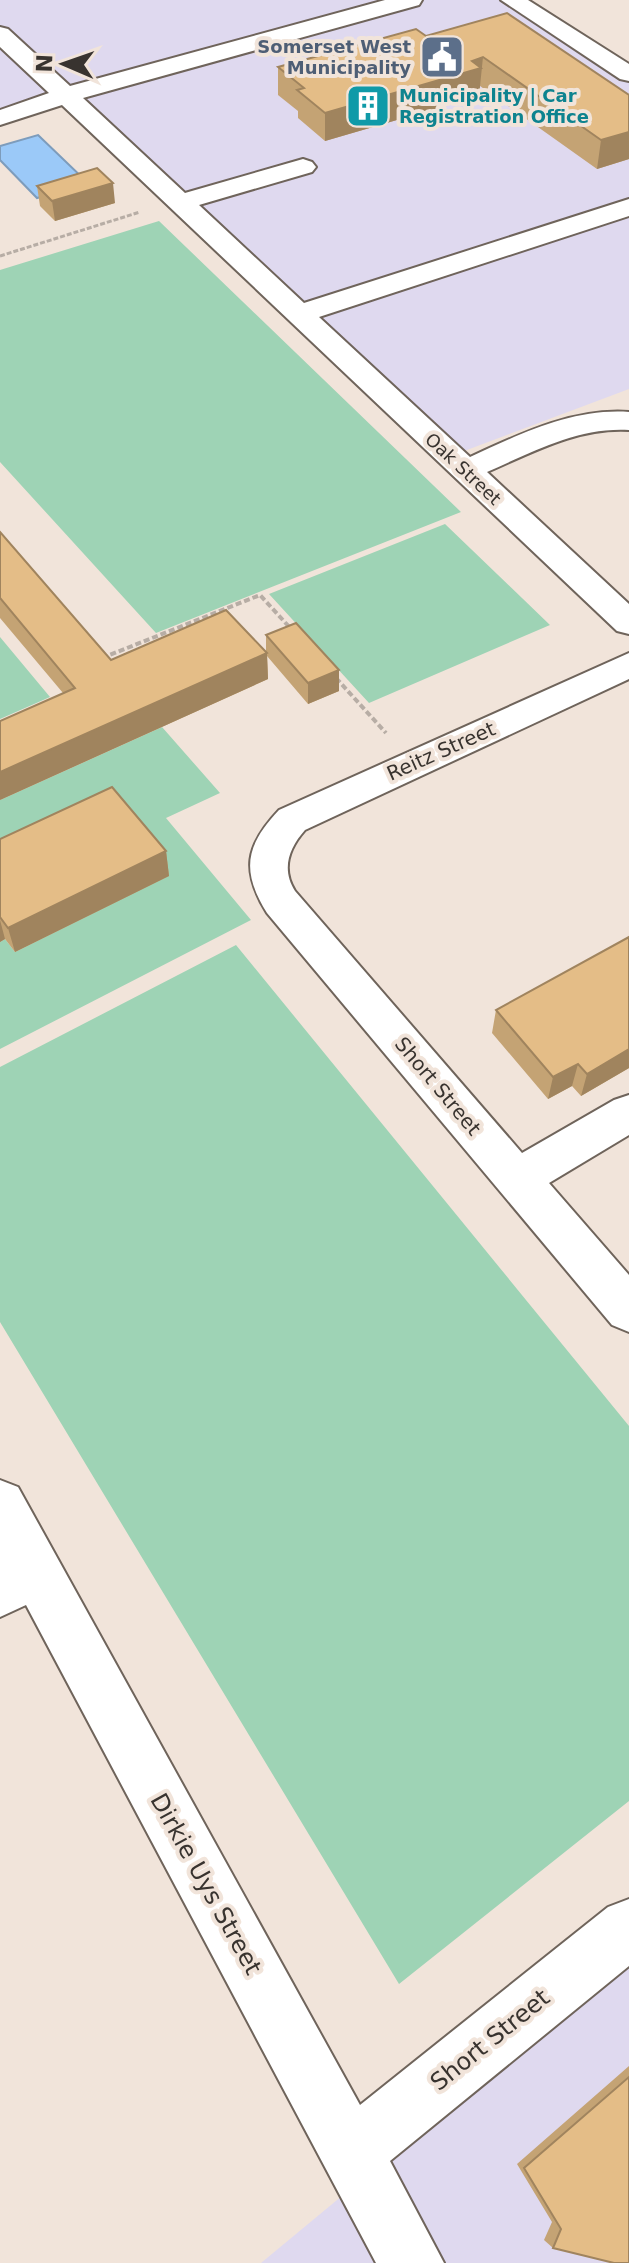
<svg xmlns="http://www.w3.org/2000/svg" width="629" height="2263" font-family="'DejaVu Sans',sans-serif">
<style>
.commercial{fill:#dfd9ef}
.green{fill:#9ed3b5}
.water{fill:#9bc9f8;stroke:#7d9cbc;stroke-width:2}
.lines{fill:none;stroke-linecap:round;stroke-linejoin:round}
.minor-casing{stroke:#6f645b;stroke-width:4}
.major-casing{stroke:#6f645b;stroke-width:4}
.path-far1{stroke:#b7ada5;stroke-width:3;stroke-dasharray:5 2;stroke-linecap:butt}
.path{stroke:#b7ada5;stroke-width:4;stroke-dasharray:6 3;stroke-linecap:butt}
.minor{fill:#fff;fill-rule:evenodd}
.major{fill:#fff;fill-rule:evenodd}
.wall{fill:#c4a374}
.shaded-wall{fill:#a0845e}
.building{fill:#e4bd87;stroke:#a0845e;stroke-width:2}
.labels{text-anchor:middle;stroke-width:8;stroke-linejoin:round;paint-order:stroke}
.far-service-label{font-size:18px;font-weight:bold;fill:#4e5e75;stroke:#f1e4da;text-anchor:end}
.far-culture-label{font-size:18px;font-weight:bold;fill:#0d838f;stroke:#f1e4da;text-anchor:start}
.far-street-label{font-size:18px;fill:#38332f;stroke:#f1e4da}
.street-label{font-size:20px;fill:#38332f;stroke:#f1e4da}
.near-street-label{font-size:24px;fill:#38332f;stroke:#f1e4da}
</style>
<rect width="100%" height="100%" fill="#f1e4da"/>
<path class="commercial" d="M0,0H515L629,75V389L451,456L68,95L0,113Z
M629,1949V2263H261L366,2176Z"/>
<path class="green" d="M159,221L461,512L156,633L0,462V270Z
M445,524L550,625L369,703L269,594Z
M0,637L50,697L0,719Z
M162,727L220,793L166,818L251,920L0,1049V942L5,939L15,952L168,876L0,867V800Z
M236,945L629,1426V1801L399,1984L0,1322V1067Z"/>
<path class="water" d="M38,135L88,183L37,198L0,160V146Z"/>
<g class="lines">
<g class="minor-casing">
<path id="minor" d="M385,0H422L419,5L83,98L185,193L303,159L312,162L316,167L312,172L199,205L304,303L629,199V216L319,317L470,457C520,434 573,408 629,412V430C578,427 533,452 487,472L629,604V634L617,631L62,105L0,125V110L49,93L0,47V27L8,29L70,86Z
M629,653V679L305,830C289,848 281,869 295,891L522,1153L614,1100L629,1095V1135L549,1183L629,1275V1332L612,1325L267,913C241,871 245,846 279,810Z
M0,1480L18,1487L360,2105L608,1907L629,1899V1966L390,2161L444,2263H376L26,1605L0,1617Z"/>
</g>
<g class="major-casing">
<path id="major" d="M501,0H528L629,64V81L620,79Z"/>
</g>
<path class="path-far1" d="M0,256L140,212"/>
<path class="path" d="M102,658L260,595L292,630
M336,678L386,733"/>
<use href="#minor" class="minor"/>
<use href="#major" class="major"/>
</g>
<path class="wall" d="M426,36L629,95V159L597,169L480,86L479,96L325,141L298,118V111L278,95V67Z
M37,186L115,203L55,221L40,206Z
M0,532L111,660L266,652V635L339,670V691L308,704L267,656L268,679L0,800L63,693L0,618Z
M0,839L166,851L169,876L15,952L5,939L0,942Z
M629,937V1068L581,1096L572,1086L548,1099L492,1033L496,1010Z
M629,2066V2263L553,2248L544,2240L552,2222L517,2164Z"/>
<path class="shaded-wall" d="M483,57L479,96L325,141V113Z
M629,132V159L597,169L601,140Z
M113,183L115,203L55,221L52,201Z
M267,653L268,679L0,800V772Z
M339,670V691L308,704V683Z
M166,851L169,876L15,952L8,928Z
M0,920L5,939L0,942Z
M629,1049V1068L581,1096L587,1074Z
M578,1064L572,1086L548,1099L553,1077Z"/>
<path class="building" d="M507,13L629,95V132L601,140L483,57L472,61L481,68L325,113L297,90L304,88L278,67L416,29L426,36Z
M97,168L113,183L52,201L37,186Z
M0,532L111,660L226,610L267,653L0,772V721L75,688L0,598Z
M296,623L339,670L308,683L266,635Z
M112,787L166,851L8,928L0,917V839Z
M629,937V1049L587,1074L578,1064L553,1077L496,1010Z
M629,2077V2263H614L553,2248L561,2229L524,2168Z"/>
<defs>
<g id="civic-square" transform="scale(2.3)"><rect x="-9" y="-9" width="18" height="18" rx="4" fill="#5c6f8a" stroke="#f1e4da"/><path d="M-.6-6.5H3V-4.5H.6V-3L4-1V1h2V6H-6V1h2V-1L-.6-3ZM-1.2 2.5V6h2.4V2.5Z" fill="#fff"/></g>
<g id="building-square" transform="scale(2.3)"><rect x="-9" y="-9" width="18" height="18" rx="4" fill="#0f9aa8" stroke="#f1e4da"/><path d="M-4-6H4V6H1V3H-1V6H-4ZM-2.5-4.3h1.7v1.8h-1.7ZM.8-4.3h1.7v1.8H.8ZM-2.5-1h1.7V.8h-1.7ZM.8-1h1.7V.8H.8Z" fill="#fff"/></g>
</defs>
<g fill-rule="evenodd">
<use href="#civic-square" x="442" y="57"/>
<use href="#building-square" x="368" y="106"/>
</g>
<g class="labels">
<g class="far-service-label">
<text x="411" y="53">Somerset West<tspan x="411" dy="21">Municipality</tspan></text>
</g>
<g class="far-culture-label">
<text x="399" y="102">Municipality | Car<tspan x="399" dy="21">Registration Office</tspan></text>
</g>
<g class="far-street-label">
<text transform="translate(463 469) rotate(43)" y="6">Oak Street</text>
</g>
<g class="street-label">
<text transform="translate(441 751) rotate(-24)" y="7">Reitz Street</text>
<text transform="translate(438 1086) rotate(50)" y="7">Short Street</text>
</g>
<g class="near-street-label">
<text transform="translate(206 1884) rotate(61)" y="8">Dirkie Uys Street</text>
<text transform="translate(490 2040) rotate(-39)" y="8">Short Street</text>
</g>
</g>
<g transform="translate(64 64) rotate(272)" stroke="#f1e4da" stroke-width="6" paint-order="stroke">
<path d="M0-6L14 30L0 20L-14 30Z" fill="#38332f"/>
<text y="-12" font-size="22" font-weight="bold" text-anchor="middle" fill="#38332f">N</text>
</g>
</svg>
